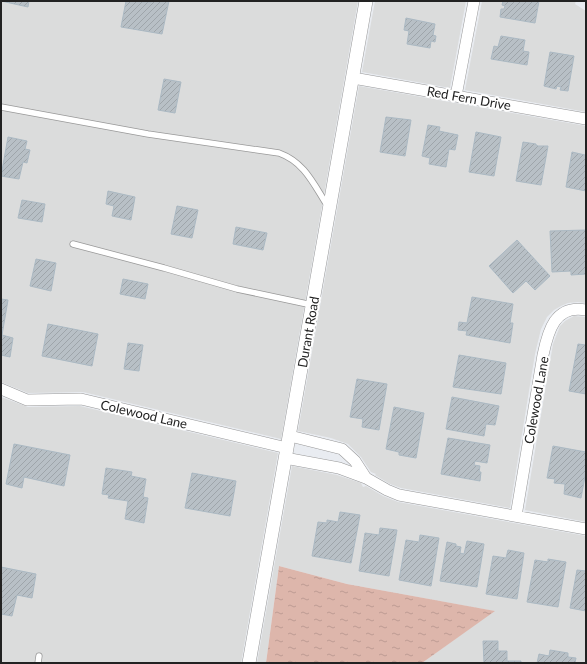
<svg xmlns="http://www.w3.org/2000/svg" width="587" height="664" font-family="Lato,sans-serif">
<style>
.residential{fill:#dbdcdc}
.water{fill:url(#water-ripples)}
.building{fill:url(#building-hatch);stroke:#abb9c3}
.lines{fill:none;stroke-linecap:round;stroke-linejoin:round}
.service-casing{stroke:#999;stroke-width:7}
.minor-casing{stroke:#999;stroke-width:12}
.tertiary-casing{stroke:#999;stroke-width:14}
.service{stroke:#fff;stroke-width:5.5}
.minor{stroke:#fff;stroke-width:11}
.tertiary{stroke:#fff;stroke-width:13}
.labels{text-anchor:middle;stroke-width:4;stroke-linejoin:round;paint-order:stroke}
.street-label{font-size:13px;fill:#222;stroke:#fff}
</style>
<defs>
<pattern id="water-ripples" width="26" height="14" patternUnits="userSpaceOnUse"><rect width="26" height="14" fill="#ddb6ab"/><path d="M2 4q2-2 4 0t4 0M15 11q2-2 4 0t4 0" fill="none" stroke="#bd9c93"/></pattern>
<pattern id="building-hatch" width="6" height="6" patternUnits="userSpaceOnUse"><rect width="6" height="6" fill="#b8c0c6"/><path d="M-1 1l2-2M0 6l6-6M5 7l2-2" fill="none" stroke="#9ea5aa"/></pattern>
</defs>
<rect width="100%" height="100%" fill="#e9ecf1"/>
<path class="residential" d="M1,1H358L281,439L83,392L28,393L1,382Z
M375,1H466L450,88L362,72Z
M482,1H576L575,4L586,11V112L465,90Z
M359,86L586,126V303L578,302L568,303L561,306L554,310L547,317L541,329L535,354L510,508L401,488L390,484L375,475L376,474L371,472L361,457L348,444L331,438L298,431Z
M574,316L586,317V522L525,510L553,344L560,326L565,321Z
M1,397L28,407L80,406L278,453L241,663H1Z
M292,466L337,475L361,483L363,487L366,486L383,496L398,502L586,536V663H422L494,611L347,584L279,566L266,663H257Z"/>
<path class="water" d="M279,566L347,584L495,611L422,663H266Z"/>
<path class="building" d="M1,1H29L28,7Z
M126,1L151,2V1H169L162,34L121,27Z
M503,1H539L535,23L500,17L501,9H504L505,6L502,5Z
M406,18L435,24L433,35L436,36L435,42L431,41L430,48L407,44L409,31L404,30Z
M501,36L525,40L523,51L529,52L527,65L491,59L494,46L498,47Z
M550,52L574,56L568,91L560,90L561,87L557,86L556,89L544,86Z
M164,79L181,82L175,113L158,110Z
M386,117L411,120L405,156L380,152Z
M428,125L440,127L439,131L458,135L455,150L449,149L446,167L429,164L430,158L422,156Z
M476,132L501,137L494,176L469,172Z
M8,137L27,141L25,149L30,150L27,163L23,162L19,179L1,176Z
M523,142L536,144V145L538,146H548L541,185L516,181Z
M572,152L585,155L586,154V191L566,187Z
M108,191L135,197L131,220L112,216L114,206L106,204Z
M22,200L45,204L42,222L18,218Z
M177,206L198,210L192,238L171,234Z
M236,227L267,233L263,250L233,244Z
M586,230V274L571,275V271L552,272L550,231Z
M517,240L550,276L535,290L526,281L513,293L489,266Z
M36,259L56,263L51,291L30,286Z
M123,279L148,284L145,299L120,294Z
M472,297L513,304L510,323H513L510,343L466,335L467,331L458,330L459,322L467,323Z
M1,299L8,300L2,335L13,338L10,357L1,355Z
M48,324L98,334L92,366L42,356Z
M128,343L143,345L139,371L124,369Z
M578,344L586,345V394L569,391Z
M459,355L506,363L501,394L453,387Z
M357,379L387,384L379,430L362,427L363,419L350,417Z
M452,397L499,406L495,425L486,424L484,436L446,429Z
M394,407L424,413L416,458L399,455V452L386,449Z
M448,438L490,445L487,463L475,461L474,465L480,466L479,472H481L480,481L441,474Z
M14,444L70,455L64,486L24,477L22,488L6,484Z
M553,446L586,452V471L581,498L564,494L565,484L554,483L555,479L547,478Z
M106,468L132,472L131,476L146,479L143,497L148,498L144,523L125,519L128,501L108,498L109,495L102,494Z
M192,473L236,481L230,516L185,508Z
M340,512L360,515L351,563L312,556L318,522L327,523V520L338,522Z
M380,528L397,530L389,576L359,571L365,533L379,535Z
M420,535L439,538L431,586L399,580L406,540L419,542Z
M467,541L484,544L477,587L440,581L447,542L456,544V546L461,547L460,553L464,554Z
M508,550L524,553L517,599L486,594L493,556L506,558Z
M548,559L566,562L558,607L527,602L535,560L548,562Z
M1,567L36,574L32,598L17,595L12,616L1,614Z
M577,570L586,571V611L570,608Z
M483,641H498V651H507V661H521V663H484Z
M550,650L568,653V657L576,658L575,663H537L539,654L549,656Z"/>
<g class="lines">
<g class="service-casing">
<path id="service" d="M1,107L148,134L279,153C304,162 313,183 327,205
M73,244L164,268L237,289L312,305
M38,663L39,656"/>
</g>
<g class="minor-casing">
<path id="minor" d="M353,78L586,119
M456,96L474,1
M1,389L27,400L81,399L287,448
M290,436L342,449L355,461L366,478
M285,458L339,468L366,478L387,490L399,495L586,529
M516,516L543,355C548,331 555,304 586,310"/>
</g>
<g class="tertiary-casing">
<path id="tertiary" d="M249,663L366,1"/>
</g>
<use href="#service" class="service"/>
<use href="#minor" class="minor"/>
<use href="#tertiary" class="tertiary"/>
</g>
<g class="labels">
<g class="street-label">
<text transform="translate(469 98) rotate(10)" y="5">Red Fern Drive</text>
<text transform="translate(308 332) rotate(-80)" y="5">Durant Road</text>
<text transform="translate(536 400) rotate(-80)" y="5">Colewood Lane</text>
<text transform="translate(144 414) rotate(13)" y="5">Colewood Lane</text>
</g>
</g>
<rect width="587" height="664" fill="none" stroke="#222222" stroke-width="4"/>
</svg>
